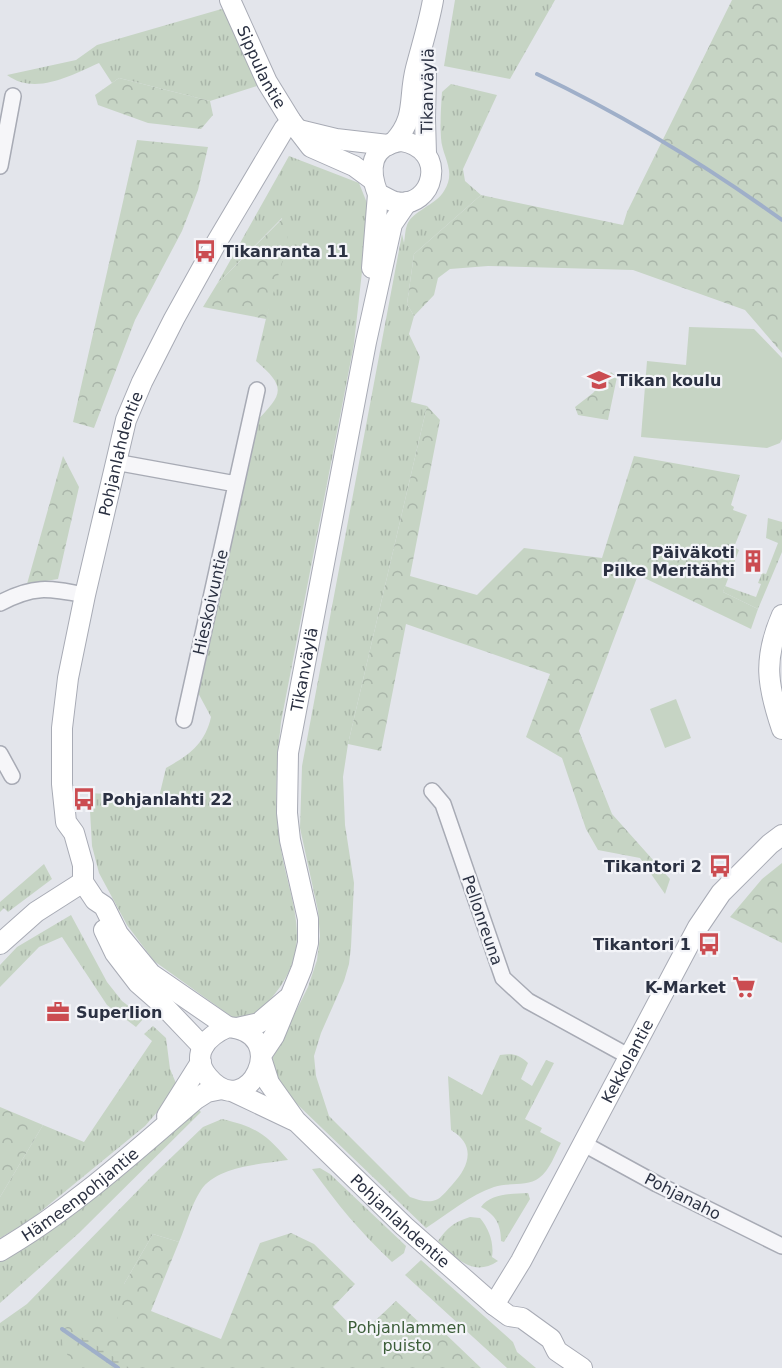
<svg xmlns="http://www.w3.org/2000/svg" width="782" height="1368" font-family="'DejaVu Sans',sans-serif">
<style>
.grass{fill:url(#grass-tufts)}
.forest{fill:url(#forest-crowns)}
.wetland{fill:url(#wetland-marsh)}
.pitch{fill:#c6d4c4}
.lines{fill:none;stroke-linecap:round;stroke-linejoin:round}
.stream{stroke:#9fafc9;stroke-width:4}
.street-casing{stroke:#a8abb5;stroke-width:18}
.secondary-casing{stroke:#a8abb5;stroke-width:22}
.street{stroke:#f6f6f9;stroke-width:15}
.secondary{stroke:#fff;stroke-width:20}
.labels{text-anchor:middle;stroke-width:4.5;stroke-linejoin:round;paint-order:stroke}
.street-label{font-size:16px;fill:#2b3142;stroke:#f3f4f8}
.poi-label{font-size:16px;font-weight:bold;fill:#2b3142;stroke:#f3f4f8;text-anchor:start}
.park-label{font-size:16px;fill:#3c5e39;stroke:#f3f4f8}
</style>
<defs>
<pattern id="grass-tufts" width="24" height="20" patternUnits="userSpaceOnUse" patternTransform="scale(1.5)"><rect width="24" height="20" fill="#c6d4c4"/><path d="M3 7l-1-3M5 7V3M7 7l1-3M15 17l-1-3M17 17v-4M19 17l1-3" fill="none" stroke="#aab6aa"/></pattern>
<pattern id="forest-crowns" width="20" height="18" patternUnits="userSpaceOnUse" patternTransform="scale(1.5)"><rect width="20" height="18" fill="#c6d4c4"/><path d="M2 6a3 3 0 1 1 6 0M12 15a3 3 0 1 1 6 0" fill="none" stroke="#aab6aa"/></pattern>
<pattern id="wetland-marsh" width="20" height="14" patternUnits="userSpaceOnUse" patternTransform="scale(1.5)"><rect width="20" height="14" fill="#c6d4c4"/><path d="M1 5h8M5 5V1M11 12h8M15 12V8" fill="none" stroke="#aab6aa"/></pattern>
</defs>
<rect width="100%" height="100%" fill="#e3e5eb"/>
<path class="grass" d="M455,0H555L510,79L444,66Z
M225,8L260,85L210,101L119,78L112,83L99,63C72,75 35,96 7,75L76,60L97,45Z
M451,84L497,95L463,169L465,181L481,195L414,254L407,304L414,316L409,334L420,357L411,402L427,406L348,744L343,777L345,825L354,883L351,947L349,964L344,981L321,1033L314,1056L316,1076L329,1116L410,1197C419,1200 429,1204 438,1199C443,1196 448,1189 452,1185C470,1166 476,1145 451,1130L448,1076L482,1095L500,1055C512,1053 519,1054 528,1063L521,1079L532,1086L546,1060L554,1063L525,1119L542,1128L540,1132L561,1143C555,1154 550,1170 539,1178C528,1187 508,1182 494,1187C470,1195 448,1214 426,1228L273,1081L271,1061L308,987L317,960L320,936L318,911L300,828L302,766L402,234L404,243C405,237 405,230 407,225C412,211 436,205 444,191C457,171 442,157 441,138C440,123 441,107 442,92Z
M289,156L359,183L369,208L354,344L281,722C277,760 274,798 279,836C287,902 321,945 267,1003C255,1016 250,1022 232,1017L154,961L127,925L99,873L92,846L89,793L159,797L166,768C189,755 205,744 211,717L196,689L255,423C281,395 289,389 256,361L276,276L286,248L282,218L217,284Z
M768,518L782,522V552L758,609L723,592L725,586L756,597L761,584L758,583L762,573L766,574L778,543L766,538Z
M44,864L52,879L8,912L4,908L0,912V902Z
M71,915L107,982L122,1001L144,1018L136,1027L107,1005L62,937L39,947L0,987V965L17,947Z
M153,1026L166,1038L170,1069L178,1088L145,1126L29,1221L0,1238V1197L43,1125L84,1142L152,1041L144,1034Z
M196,1107L201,1112L79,1233L0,1303V1262C72,1220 134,1162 196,1107Z
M222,1119C256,1127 266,1134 288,1160C262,1164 217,1166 201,1190C191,1205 186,1226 179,1242L153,1234L124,1284L180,1368H0V1323L27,1304L151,1177L203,1127Z
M320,1168L330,1174L406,1246L404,1253L392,1262C360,1232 337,1204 312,1169Z
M528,1193L530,1199L504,1242L501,1241C501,1225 496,1215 481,1207C491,1193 513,1194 528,1193Z
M470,1217L480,1218C489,1229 494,1242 492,1257L498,1261C473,1278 456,1258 438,1241C447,1228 454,1222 470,1217Z
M421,1260L513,1342L517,1352L536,1368H507L405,1275Z"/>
<path class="forest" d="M732,0H782V353L745,310L633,270L488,266L450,269L438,278L434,295L414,316L407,304L414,254L481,195L623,225L627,212Z
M119,78L210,101L213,115L201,129L148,123L98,105L95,95Z
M137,140L208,147L198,190L182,231L135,320L94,428L73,422Z
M283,218L289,225L286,248L266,319L203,307L217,284Z
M611,372L617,377L608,420L578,415L575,407L593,393Z
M427,406L440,420L410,576L477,595L524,548L602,558L634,456L740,475L731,505L734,507L733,510L747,515L734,547L739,550L723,592L758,609L751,629L638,575L579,731L612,814L670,879L665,894L640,858L598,850L586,829L562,758L526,737L550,674L406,624L381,751L348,744Z
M63,456L79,487L58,579L27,584Z
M782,863V943L730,917L762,879Z
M0,1107L43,1125L0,1197Z
M291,1233L314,1244L355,1284L333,1307L360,1335L396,1301L421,1324L434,1323L481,1368H83C66,1356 61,1351 62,1329L91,1318L117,1321L124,1284L153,1234L179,1242L151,1311L221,1339L260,1243Z"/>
<path class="wetland" d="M78,1336L90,1341L130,1368C104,1368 80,1368 78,1336Z"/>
<path class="pitch" d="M689,327L754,329L782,358V439L780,443L767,448L641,437L647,361L686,365Z
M676,699L691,738L665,748L650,709Z"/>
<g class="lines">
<path class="stream" d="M537,74C623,115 704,164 782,220
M62,1329L118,1368"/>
<g class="street-casing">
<path id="street" d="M0,166L13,96
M115,462L236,484
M0,603C34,585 48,588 85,595
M184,720L257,390
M0,754L12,776
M432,791L443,804L503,978L528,1001L630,1057
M584,1144L657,1184L782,1246"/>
</g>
<g class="secondary-casing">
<g id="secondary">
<path id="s1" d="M230,0L267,82L291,121L311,147L354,166L373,180"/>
<path d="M299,130L336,139L388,145"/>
<path d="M401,141C450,149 433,210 396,202C390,201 384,196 378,194C368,169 370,146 401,141Z"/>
<path d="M394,142C417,117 408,98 416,68C422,45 429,23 433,0"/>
<path d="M426,154L425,119L426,73"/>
<path d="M372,268L378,194"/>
<path d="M782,615C763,659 767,685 782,729"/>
<path d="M104,930L115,953L138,983L162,1004L203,1047"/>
<path d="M0,944L36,912L83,882"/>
<path id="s2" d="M228,1027L151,974L118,934L104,906L95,900L83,882V865L74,833L66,822L65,812L62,784V728L68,678L85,595L126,420L142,382L174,319L215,245L284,129L291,121"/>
<path d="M228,1027C293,1032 248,1125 208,1077C189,1055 207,1036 228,1027Z"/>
<path d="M237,1028L259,1023L287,999"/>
<path id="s3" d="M262,1054L274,1036L302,968L308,943V919L290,840L287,813L288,753L366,342L392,224L407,202"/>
<path id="s4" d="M262,1061L269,1083L296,1121L404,1226L494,1305L509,1316L522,1318L551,1339L557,1351L582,1368"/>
<path d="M234,1092L293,1120"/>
<path d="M167,1116L201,1062"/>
<path id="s5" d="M0,1251C71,1210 133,1153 196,1099L207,1092L222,1089"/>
<path id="s6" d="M494,1305L521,1261L698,927L721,893L770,844L782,835"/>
</g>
</g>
<use href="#street" class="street"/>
<use href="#secondary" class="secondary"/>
</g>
<defs>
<g id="bus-bare" transform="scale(1.8)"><path d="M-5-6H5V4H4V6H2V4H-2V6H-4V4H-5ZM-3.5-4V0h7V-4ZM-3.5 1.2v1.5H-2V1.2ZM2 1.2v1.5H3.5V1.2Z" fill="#cb4c51" stroke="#f3f4f8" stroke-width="2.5" paint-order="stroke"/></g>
<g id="school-bare" transform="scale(1.8)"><path d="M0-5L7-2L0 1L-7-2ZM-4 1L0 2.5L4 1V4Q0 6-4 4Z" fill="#cb4c51" stroke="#f3f4f8" stroke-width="2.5" paint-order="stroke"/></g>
<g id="building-bare" transform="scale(1.8)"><path d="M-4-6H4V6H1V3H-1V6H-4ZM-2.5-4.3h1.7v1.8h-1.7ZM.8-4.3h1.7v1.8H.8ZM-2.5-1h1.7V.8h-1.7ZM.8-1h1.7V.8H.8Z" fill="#cb4c51" stroke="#f3f4f8" stroke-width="2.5" paint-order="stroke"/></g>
<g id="supermarket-bare" transform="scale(1.8)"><path d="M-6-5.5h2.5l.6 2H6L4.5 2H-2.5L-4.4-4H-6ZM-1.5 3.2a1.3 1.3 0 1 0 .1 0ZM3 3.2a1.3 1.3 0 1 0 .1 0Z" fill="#cb4c51" stroke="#f3f4f8" stroke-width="2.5" paint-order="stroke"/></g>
<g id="office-bare" transform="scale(1.8)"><path d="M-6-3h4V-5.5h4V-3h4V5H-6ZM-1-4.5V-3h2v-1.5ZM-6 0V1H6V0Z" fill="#cb4c51" stroke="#f3f4f8" stroke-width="2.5" paint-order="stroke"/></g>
</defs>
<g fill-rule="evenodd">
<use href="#bus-bare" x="205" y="251"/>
<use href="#school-bare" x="599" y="380"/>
<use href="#building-bare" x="753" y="561"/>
<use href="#bus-bare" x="84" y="799"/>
<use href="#bus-bare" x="720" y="866"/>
<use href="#bus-bare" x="709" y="944"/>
<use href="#supermarket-bare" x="744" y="987"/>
<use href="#office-bare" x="58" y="1012"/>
</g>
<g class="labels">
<g class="street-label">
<text dy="6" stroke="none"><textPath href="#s1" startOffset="74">Sippulantie</textPath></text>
<text transform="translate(427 91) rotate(-89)" y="6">Tikanväylä</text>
<text dy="6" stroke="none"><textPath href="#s2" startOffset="648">Pohjanlahdentie</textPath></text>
<text transform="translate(210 602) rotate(-77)" y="6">Hieskoivuntie</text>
<text dy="6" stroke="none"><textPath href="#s3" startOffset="398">Tikanväylä</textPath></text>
<text transform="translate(483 920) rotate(71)" y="6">Pellonreuna</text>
<text dy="6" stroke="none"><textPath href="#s6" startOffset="278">Kekkolantie</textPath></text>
<text dy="6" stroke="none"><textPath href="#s5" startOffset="98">Hämeenpohjantie</textPath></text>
<text transform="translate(683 1196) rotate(27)" y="6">Pohjanaho</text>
<text dy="6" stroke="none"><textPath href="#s4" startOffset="214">Pohjanlahdentie</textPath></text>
</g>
<g class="poi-label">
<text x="223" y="257">Tikanranta 11</text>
<text x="617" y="386">Tikan koulu</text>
<text x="735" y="558" text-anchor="end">Päiväkoti<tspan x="735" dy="18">Pilke Meritähti</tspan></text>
<text x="102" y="805">Pohjanlahti 22</text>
<text x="702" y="872" text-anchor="end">Tikantori 2</text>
<text x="691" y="950" text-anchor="end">Tikantori 1</text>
<text x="726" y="993" text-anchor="end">K-Market</text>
<text x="76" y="1018">Superlion</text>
</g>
<g class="park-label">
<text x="407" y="1333">Pohjanlammen<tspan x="407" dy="18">puisto</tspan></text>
</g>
</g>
</svg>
